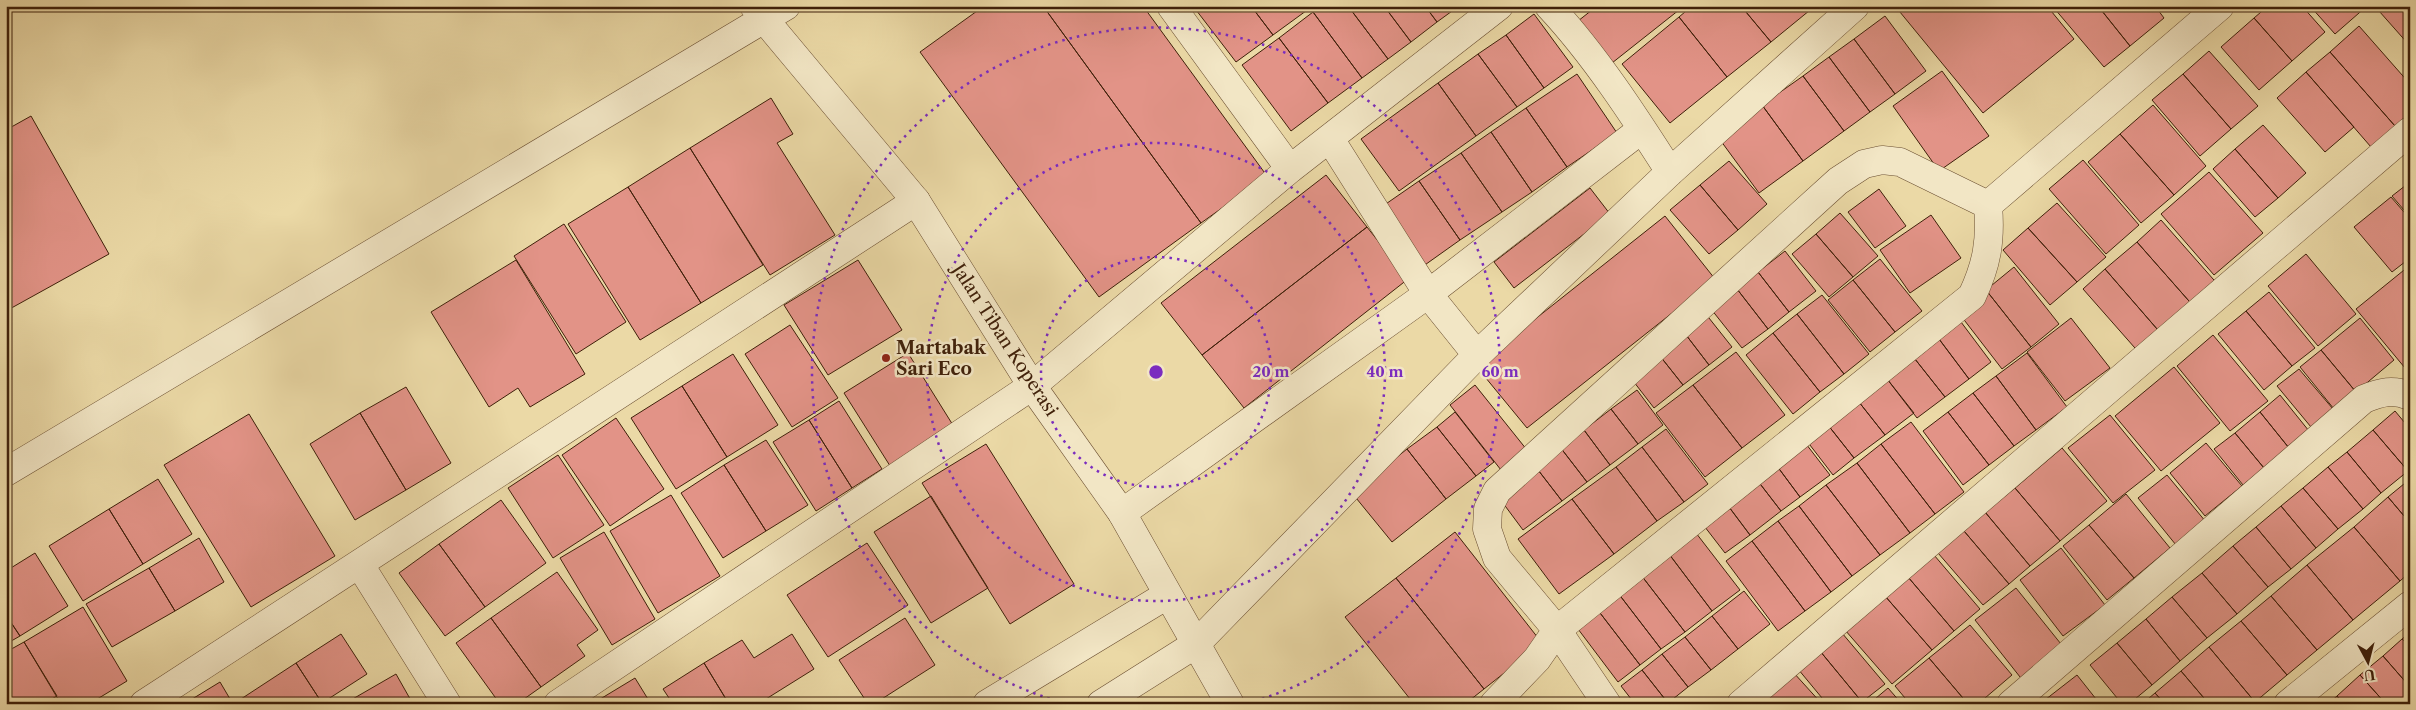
<svg xmlns="http://www.w3.org/2000/svg" width="2416" height="710" font-family="'Libre Caslon Text',serif">
<style>
.building{fill:#e29387;stroke:#3f200a}
.lines{fill:none;stroke-linecap:round;stroke-linejoin:round}
.minor-casing{stroke:#6a4e31;stroke-width:29}
.tertiary-casing{stroke:#6a4e31;stroke-width:29}
.minor{stroke:#f2e6c5;stroke-width:28}
.tertiary{stroke:#f2e6c5;stroke-width:28}
.ring{fill:none;stroke:#7b2cbf;stroke-width:2.5;stroke-dasharray:2.5 5}
.poi-dot{fill:#8f2418;stroke:#f2e6c5;stroke-width:2}
.labels{text-anchor:middle;stroke-width:5;stroke-linejoin:round;paint-order:stroke}
.street-label{font-size:18px;fill:#3f200a;stroke:#f2e6c5}
.poi-label{font-size:18px;font-weight:bold;fill:#3f200a;stroke:#f2e6c5;text-anchor:start}
.centre{fill:#7b2cbf;stroke:#f2e6c5;stroke-width:2.5}
.ring-label{font-size:15px;text-anchor:middle;font-weight:bold;fill:#7b2cbf;stroke:#f2e6c5;stroke-width:5;stroke-linejoin:round;paint-order:stroke}
</style>
<rect width="100%" height="100%" fill="#ebd9a6"/>
<filter id="stains"><feTurbulence type="fractalNoise" baseFrequency=".004" numOctaves="4"/><feColorMatrix values="0 0 0 0 .2 0 0 0 0 .09 0 0 0 0 .02 0 0 0 .5 -.17"/></filter>
<radialGradient id="worn" r=".72"><stop offset=".6" stop-color="#630" stop-opacity="0"/><stop offset="1" stop-color="#630" stop-opacity=".3"/></radialGradient>
<path class="building" d="M984,6H1043L1201,223L1099,297L920,52Z
M1043,6H1143L1267,176L1201,223Z
M1193,6H1251L1273,35L1236,62Z
M1251,6H1308L1310,8L1273,35Z
M1321,6H1348L1388,59L1362,78L1313,12Z
M1348,6H1384L1411,42L1388,59Z
M1384,6H1425L1437,22L1411,42Z
M1425,6H1459L1437,22Z
M1597,6H1684L1612,63L1578,21Z
M1692,6H1741L1771,42L1727,77L1679,17Z
M1741,6H1815L1771,42Z
M1895,6H2047L2074,39L1983,113Z
M2056,6H2098L2130,46L2104,67L2054,8Z
M2098,6H2155L2164,18L2130,46Z
M2268,6H2302L2325,32L2292,61L2254,18Z
M2310,6H2367L2335,34Z
M2385,6H2410V46L2379,11Z
M1313,12L1362,78L1328,103L1279,38Z
M1534,14L1573,67L1544,88L1506,35Z
M1885,16L1926,71L1895,94L1854,39Z
M1679,17L1727,77L1670,123L1622,64Z
M2254,18L2292,61L2259,90L2221,47Z
M2359,26L2410,84V113L2395,126L2330,52Z
M1506,35L1544,88L1517,107L1478,54Z
M1279,38L1328,103L1291,131L1242,65Z
M1854,39L1895,94L1870,112L1829,57Z
M2209,51L2258,106L2231,129L2183,74Z
M2330,52L2395,126L2371,147L2306,72Z
M1478,54L1517,107L1476,136L1438,83Z
M1829,57L1870,112L1844,131L1803,76Z
M1942,71L1989,136L1939,171L1893,106Z
M2306,72L2354,127L2325,152L2277,98Z
M1577,74L1617,133L1567,167L1526,108Z
M2183,74L2231,129L2200,156L2152,100Z
M1803,76L1844,131L1803,161L1762,105Z
M1438,83L1476,136L1399,191L1361,139Z
M771,98L793,134L777,143L835,235L770,275L690,148Z
M1762,105L1803,161L1759,193L1718,137Z
M2153,105L2206,166L2174,195L2120,134Z
M1526,108L1567,167L1532,192L1491,132Z
M31,116L109,254L6,311V212L11,209L6,201V130Z
M2263,125L2306,173L2278,198L2235,149Z
M1491,132L1532,192L1502,212L1461,153Z
M2120,134L2174,195L2141,223L2088,162Z
M690,148L763,265L701,303L628,187Z
M2235,149L2278,198L2255,217L2213,169Z
M1461,153L1502,212L1460,240L1419,181Z
M2083,160L2139,225L2106,254L2049,189Z
M1729,161L1767,204L1738,230L1700,185Z
M2209,172L2263,233L2214,275L2161,214Z
M1326,175L1367,227L1202,355L1161,303Z
M1419,181L1460,240L1422,267L1380,208Z
M2410,182V217L2392,196Z
M1700,185L1738,230L1709,254L1670,210Z
M628,187L701,303L640,340L568,224Z
M1590,188L1610,214L1514,288L1494,262Z
M1879,189L1906,226L1875,248L1848,212Z
M2391,197L2410,219V258L2392,272L2354,227Z
M2057,203L2106,257L2077,282L2028,228Z
M1840,213L1878,256L1853,277L1816,234Z
M1931,215L1961,258L1910,293L1880,250Z
M1665,216L1715,279L1527,428L1476,366Z
M2161,220L2221,288L2196,309L2137,242Z
M564,224L626,322L576,354L514,256Z
M1367,227L1408,279L1244,408L1202,355Z
M2028,228L2077,282L2050,305L2003,250Z
M1816,234L1853,277L1829,297L1792,254Z
M2137,242L2196,309L2164,337L2105,269Z
M1785,251L1816,291L1789,312L1758,272Z
M2306,254L2356,314L2318,346L2268,286Z
M1880,259L1922,311L1895,332L1853,280Z
M516,260L585,374L530,407L518,388L489,407L431,312Z
M858,260L902,330L828,375L784,305Z
M2409,266L2410,267V374L2356,309Z
M2014,267L2059,324L2031,347L1986,290Z
M2105,269L2164,337L2142,356L2083,289Z
M1758,272L1789,312L1768,329L1737,289Z
M1853,280L1895,332L1870,352L1828,300Z
M1737,289L1768,329L1742,348L1711,309Z
M1986,290L2031,347L2002,369L1958,312Z
M2269,292L2315,348L2292,366L2246,311Z
M1822,295L1869,354L1844,374L1797,314Z
M2246,311L2292,366L2264,390L2218,334Z
M1705,313L1732,347L1709,365L1683,331Z
M1797,314L1844,374L1820,392L1773,333Z
M1958,318L1991,362L1969,379L1936,335Z
M2071,318L2110,368L2065,401L2027,352Z
M2360,318L2394,360L2356,392L2321,350Z
M790,325L838,398L792,427L745,354Z
M1683,331L1709,365L1683,385L1656,351Z
M1773,333L1820,392L1793,414L1746,355Z
M1936,335L1969,379L1945,397L1911,354Z
M2213,335L2268,401L2230,431L2177,366Z
M2321,350L2356,392L2334,409L2300,367Z
M1656,351L1683,385L1654,408L1627,373Z
M1736,352L1785,415L1742,448L1693,385Z
M908,353L956,430L892,469L844,393Z
M2027,353L2067,407L2036,430L1996,376Z
M733,354L778,425L727,457L682,386Z
M1911,354L1945,397L1917,418L1884,375Z
M2174,367L2220,423L2161,471L2115,416Z
M2299,369L2333,409L2311,427L2277,386Z
M1884,375L1914,413L1885,435L1855,397Z
M1996,376L2036,430L2014,446L1973,393Z
M1475,385L1527,450L1501,470L1450,405Z
M1693,385L1742,448L1705,477L1656,413Z
M682,386L727,457L676,489L631,418Z
M406,387L451,463L406,490L360,413Z
M1637,390L1663,425L1638,444L1611,409Z
M1973,393L2014,446L1989,465L1948,412Z
M2280,395L2309,431L2289,448L2260,412Z
M1855,397L1885,435L1854,458L1824,420Z
M839,401L882,469L852,488L809,420Z
M1611,409L1638,444L1610,465L1584,430Z
M2395,411L2410,429L2408,471L2373,430Z
M1455,412L1494,462L1476,476L1437,427Z
M1948,412L1989,465L1963,485L1923,431Z
M2260,412L2289,448L2264,468L2235,433Z
M360,413L406,490L355,520L310,444Z
M249,414L335,556L251,607L164,465Z
M2110,415L2155,470L2113,503L2068,448Z
M616,418L664,489L610,526L562,455Z
M809,420L852,488L816,511L773,442Z
M1824,420L1854,458L1833,475L1803,436Z
M1911,422L1964,492L1935,514L1881,444Z
M1437,427L1476,476L1446,499L1407,449Z
M1666,429L1708,484L1684,502L1642,447Z
M1584,430L1610,465L1587,482L1560,447Z
M2373,430L2408,471L2381,493L2347,452Z
M2235,433L2264,468L2243,485L2214,449Z
M766,440L808,505L766,531L724,465Z
M1803,440L1830,475L1800,497L1774,462Z
M2206,443L2242,486L2205,516L2170,473Z
M986,444L1074,584L1010,624L922,483Z
M1881,444L1935,514L1910,533L1857,463Z
M1560,447L1587,482L1562,501L1535,466Z
M1642,447L1684,502L1657,521L1616,467Z
M2062,448L2107,501L2060,541L2015,488Z
M1407,449L1446,499L1392,542L1352,493Z
M2347,452L2381,493L2363,509L2328,467Z
M558,455L604,525L553,558L508,488Z
M1774,462L1800,497L1781,511L1754,476Z
M1857,463L1910,533L1880,555L1826,485Z
M724,465L766,531L723,558L681,493Z
M1535,466L1562,501L1523,530L1497,495Z
M1616,467L1657,521L1614,554L1572,499Z
M2328,467L2363,509L2338,529L2303,488Z
M2167,475L2206,522L2176,545L2138,498Z
M1754,476L1781,511L1750,535L1723,499Z
M158,479L192,534L143,564L109,509Z
M2410,479V523L2388,497Z
M1826,485L1880,555L1852,576L1799,506Z
M2015,488L2060,541L2030,566L1985,512Z
M2303,488L2338,529L2316,548L2281,506Z
M2126,494L2170,548L2134,578L2089,525Z
M671,495L720,576L658,613L610,531Z
M931,496L988,588L931,623L874,532Z
M2388,497L2410,523V572L2400,581L2354,527Z
M1572,499L1614,554L1559,594L1518,539Z
M1723,499L1750,535L1725,553L1698,518Z
M501,500L546,563L485,607L439,544Z
M1799,506L1852,576L1831,592L1778,521Z
M2281,506L2316,548L2291,569L2256,527Z
M109,509L143,564L83,601L49,546Z
M1985,512L2030,566L2009,584L1964,531Z
M1778,521L1831,592L1805,611L1752,541Z
M2089,525L2134,578L2107,600L2063,546Z
M2256,527L2291,569L2268,587L2233,546Z
M2354,527L2400,581L2353,620L2307,565Z
M1964,531L2009,584L1983,605L1938,553Z
M604,532L655,619L612,645L560,558Z
M1455,532L1542,643L1484,689L1396,578Z
M1696,533L1740,590L1712,611L1669,554Z
M199,538L224,582L175,611L149,568Z
M1752,541L1805,611L1778,631L1726,561Z
M867,543L908,605L828,657L787,595Z
M439,544L485,607L445,636L399,573Z
M2233,546L2268,587L2237,614L2202,573Z
M2061,548L2105,605L2063,636L2020,580Z
M35,553L68,606L20,636L6,615V571Z
M1669,554L1712,611L1685,632L1641,575Z
M1934,555L1980,609L1954,631L1908,577Z
M2307,565L2353,620L2317,650L2271,596Z
M149,568L175,611L112,647L86,604Z
M557,572L598,630L577,645L585,656L541,687L491,618Z
M2202,573L2237,614L2207,638L2172,597Z
M1641,575L1685,632L1661,649L1618,593Z
M1908,577L1954,631L1932,650L1885,596Z
M1396,578L1484,689L1465,704H1414L1345,617Z
M2016,588L2065,649L2024,682L1975,620Z
M1744,591L1770,624L1738,649L1712,616Z
M1618,593L1661,649L1640,665L1597,609Z
M1885,596L1932,650L1892,684L1845,630Z
M2271,596L2317,650L2287,675L2241,621Z
M2172,597L2207,638L2180,661L2146,619Z
M83,607L127,681L89,704H61L24,642Z
M1597,609L1640,665L1618,682L1575,625Z
M6,615L20,636L6,644Z
M1712,616L1738,649L1711,670L1685,637Z
M491,618L541,687L517,704H500L456,643Z
M905,618L935,665L874,704H868L839,660Z
M2146,619L2180,661L2152,685L2117,643Z
M2241,621L2287,675L2255,702L2209,647Z
M1970,625L2012,675L1978,704H1968L1929,658Z
M2410,632V647L2402,639Z
M1842,633L1885,684L1862,702L1820,651Z
M341,634L367,674L322,703L296,663Z
M792,634L814,669L758,704H729L704,663L742,640L754,658Z
M1685,637L1711,670L1688,687L1662,654Z
M2402,639L2410,647V687L2383,656Z
M24,642L57,696L43,704H11L6,696V652Z
M2117,643L2152,685L2129,704H2122L2090,665Z
M2209,647L2255,702L2253,704H2209L2181,671Z
M1820,651L1862,702L1861,704H1827L1798,669Z
M1662,654L1688,687L1668,703L1642,670Z
M2383,656L2410,687V702L2408,704H2386L2360,675Z
M1929,658L1968,704H1910L1895,686Z
M296,663L322,703L244,704L241,699Z
M704,663L729,704H673L663,689Z
M1642,670L1668,703L1635,704L1621,686Z
M2181,671L2209,704H2165L2155,693Z
M1793,672L1822,704H1766L1762,699Z
M396,674L413,704H344Z
M2077,675L2100,704H2042L2041,703Z
M2360,675L2386,704H2344L2337,696Z
M635,678L651,704H592Z
M220,682L233,704H184Z
M1888,688L1902,704H1869Z
M2155,693L2165,704H2142Z
M2337,696L2344,704H2328Z"/>
<g class="lines">
<g class="minor-casing">
<path id="minor" d="M1171,6L1290,169
M1549,6C1594,54 1635,117 1670,172
M1330,139L1428,294L1477,355
M1988,205L2220,6
M6,472L764,19L754,6
M1122,513L1428,294L1642,129
M360,565L447,704
M144,704L916,201
M558,704L1032,386L1290,169L1499,6
M987,704L1167,595
M1101,704L1196,644L1477,355L1670,172L1855,6
M1494,704L1537,659L1557,630L1972,296C1987,264 1991,241 1988,205L1900,162L1882,160L1864,164L1838,181L1497,491L1488,509L1487,529L1497,558L1557,630L1607,704
M1741,704L2410,131
M2011,704L2364,399C2381,392 2393,389 2410,396
M2288,704L2410,605"/>
</g>
<g class="tertiary-casing">
<path id="tertiary" d="M786,6L764,19L916,201L1032,386L1122,513L1230,704"/>
</g>
<use href="#minor" class="minor"/>
<use href="#tertiary" class="tertiary"/>
</g>
<g class="ring">
<circle cx="1156" cy="372" r="115"/>
<circle cx="1156" cy="372" r="229"/>
<path d="M1064 703A344 344 0 1 1 1248 703"/>
</g>
<circle class="poi-dot" cx="886" cy="358" r="5"/>
<g class="labels">
<g class="street-label">
<text transform="translate(1005 340) rotate(57)" y="6">Jalan Tiban Koperasi</text>
</g>
<g class="poi-label">
<text x="896" y="354">Martabak<tspan x="896" dy="21">Sari Eco</tspan></text>
</g>
</g>
<circle cx="1156" cy="372" r="8" class="centre"/>
<g class="ring-label">
<text x="1271" y="377">20 m</text>
<text x="1385" y="377">40 m</text>
<text x="1500" y="377">60 m</text>
</g>
<rect width="2416" height="710" fill="none" stroke="#ebd9a6" stroke-width="25"/>
<rect x="8" y="8" width="2401" height="695" fill="none" stroke="#3f200a" stroke-width="2.5"/>
<rect x="12" y="12" width="2391" height="685" fill="none" stroke="#3f200a"/>
<g transform="translate(2368 662) rotate(173)" stroke="#f2e6c5" stroke-width="4" paint-order="stroke">
<path d="M0-4L9 19L0 12L-9 19Z" fill="#3f200a"/>
<text y="-8" font-size="14" font-weight="bold" text-anchor="middle" fill="#3f200a">U</text>
</g>
<rect width="100%" height="100%" filter="url(#stains)"/>
<rect width="100%" height="100%" fill="url(#worn)"/>
</svg>
